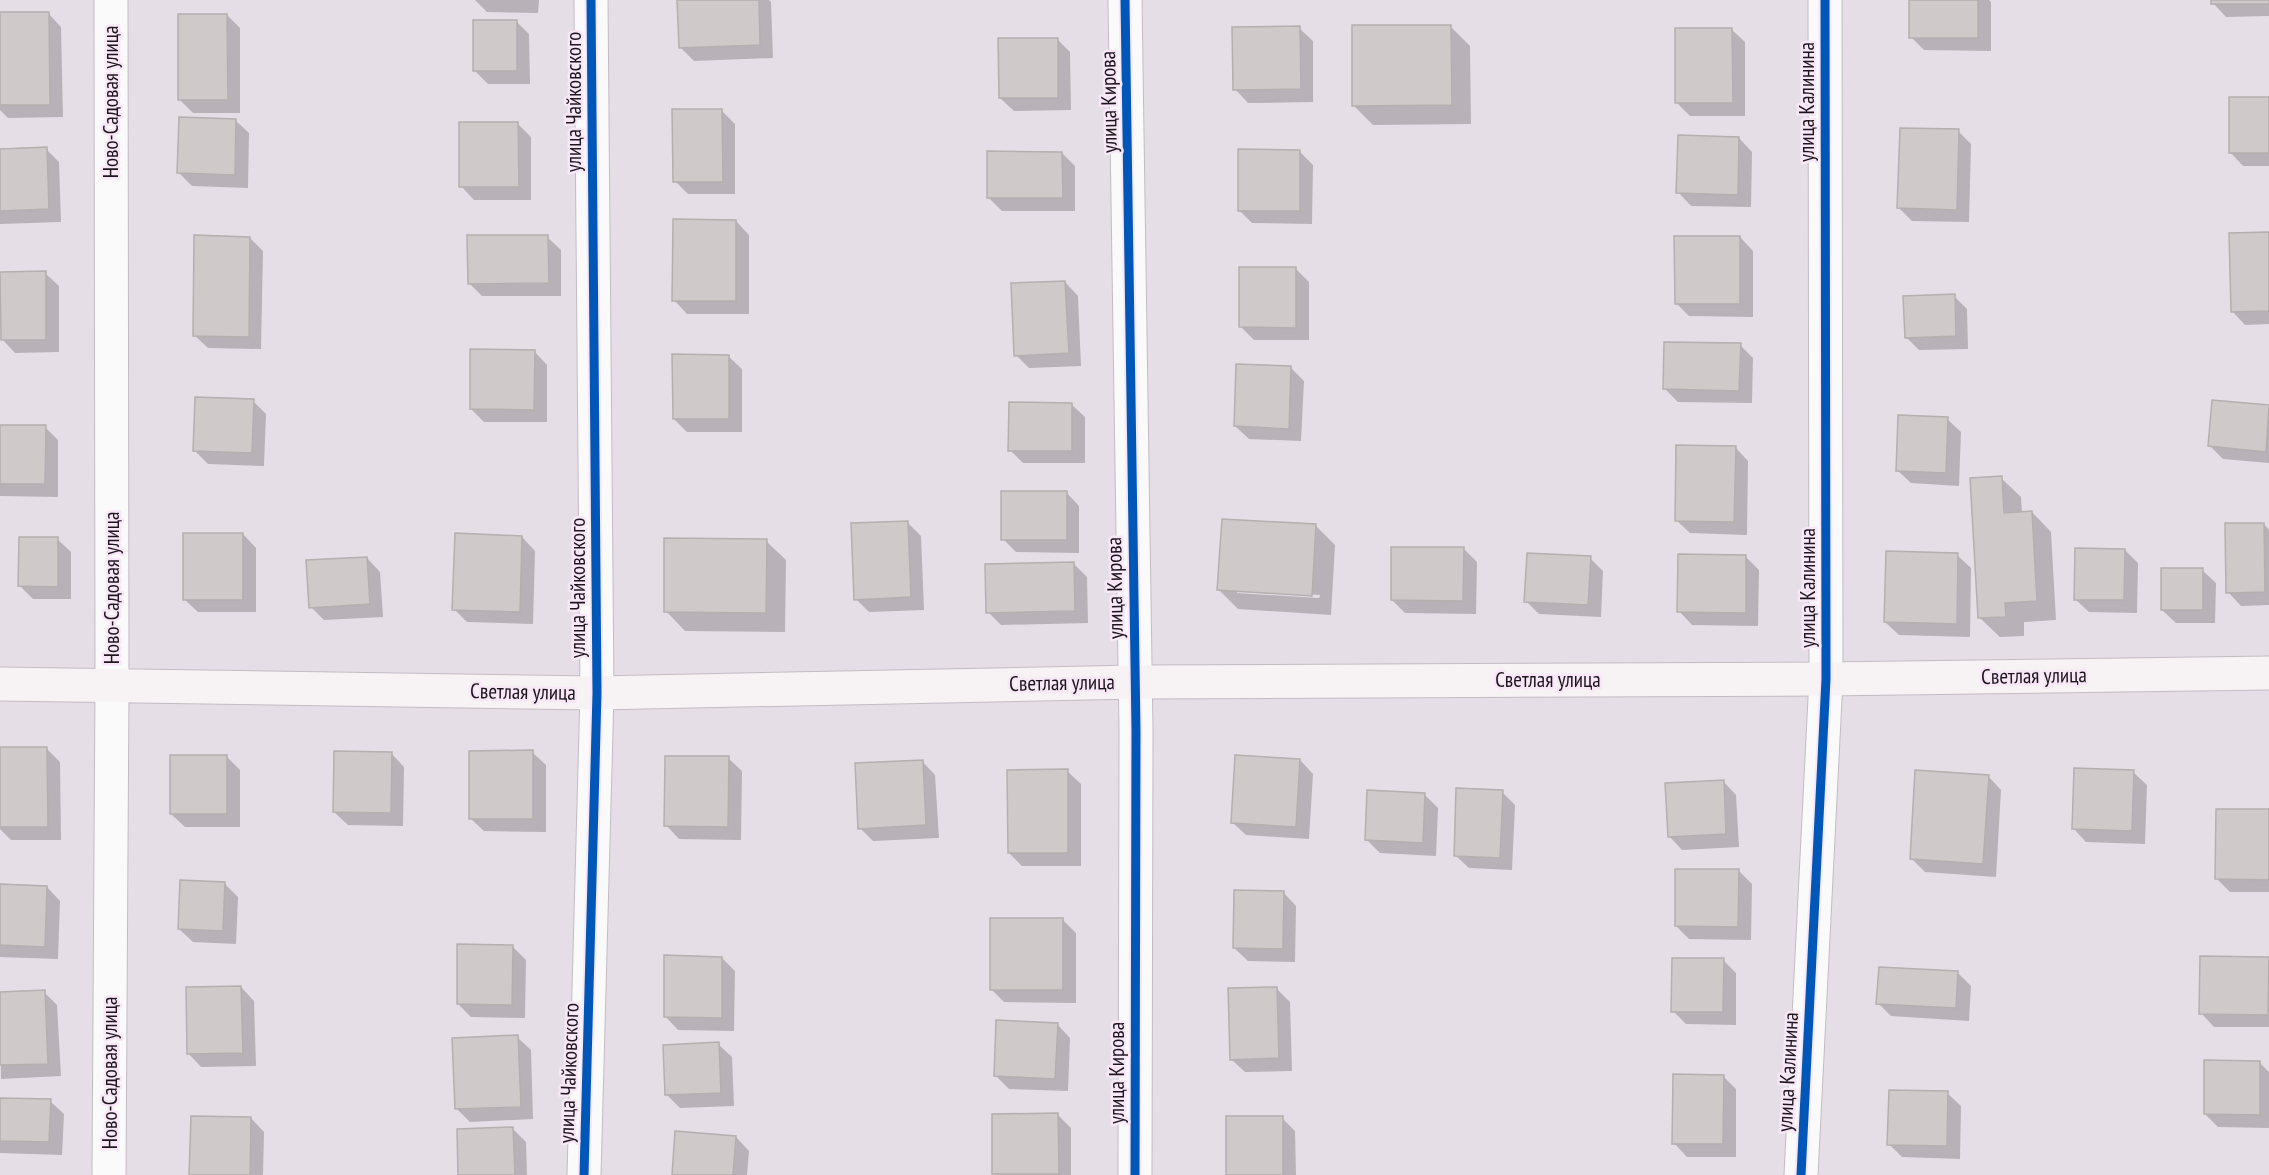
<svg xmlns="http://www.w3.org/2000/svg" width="2269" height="1175" font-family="'PT Sans Narrow',sans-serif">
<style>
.shadow{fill:#0003;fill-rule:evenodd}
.building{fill:#cfc9c9;stroke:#b5afaf;stroke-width:1.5}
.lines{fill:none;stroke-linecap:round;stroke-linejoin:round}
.minor-casing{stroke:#c3bcc3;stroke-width:35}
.secondary-casing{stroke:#c3bcc3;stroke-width:35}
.minor{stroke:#fbfafb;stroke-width:33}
.secondary{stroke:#f7f2f4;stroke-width:33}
.cycleway-casing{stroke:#f7e7f7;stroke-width:13}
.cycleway{stroke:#0057b8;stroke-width:9}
.labels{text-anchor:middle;stroke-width:5;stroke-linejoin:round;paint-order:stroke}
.street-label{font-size:21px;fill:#1c161c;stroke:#f7e7f7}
</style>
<rect width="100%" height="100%" fill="#e6dee6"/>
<path class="shadow" d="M475,0H539L538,13L487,12Z
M679,0H769L771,2L773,58L694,61L680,47Z
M1911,0H1989L1991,2V51L1924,50L1911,37Z
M2213,0H2269V16L2226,17L2213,3Z
M48,13L61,27L63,117L8,118L0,110V14Z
M227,15L240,28V113H193L180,100Z
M516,21L529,34L530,84H488L475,71Z
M1451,27L1470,46L1471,124L1373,125L1353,105Z
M1299,28L1313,41V102L1248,103L1235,89Z
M1731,29L1745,42V116H1690L1677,103Z
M1057,39L1070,52L1071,110L1014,111L1000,98Z
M2269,99V166H2243L2230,152Z
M722,111L735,124V194H688L675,181Z
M235,120L249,133L248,188L192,186L179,173Z
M518,124L531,137V200H474L461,186Z
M1958,131L1971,144L1969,222L1912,221L1899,208Z
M1739,138L1752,152L1751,207L1691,206L1678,192Z
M46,149L59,162L61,222L0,224V151Z
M1299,151L1313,165L1312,224L1252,223L1239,210Z
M1062,153L1075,166V211H1002L988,197Z
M736,221L749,235V314H687L674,300Z
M2269,234V324L2245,325L2232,311Z
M547,237L561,250V296H482L469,283Z
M1740,237L1753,251V317L1689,316L1676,303Z
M250,238L263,251L261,349L208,348L194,335Z
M1296,269L1309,282V340H1254L1241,327Z
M45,273L59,286V352L15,353L2,339Z
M1065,282L1078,296L1081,366L1029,368L1016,355Z
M1954,296L1967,309L1968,349L1919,350L1906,337Z
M1740,345L1753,358L1752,403L1678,402L1664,388Z
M534,351L547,365V422H484L471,409Z
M728,356L742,369V432H687L674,419Z
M1291,368L1304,381L1301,441L1249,439L1235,426Z
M253,401L266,414L264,466L208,464L195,451Z
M2213,402L2269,406V463L2223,459L2210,446Z
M1071,404L1085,417V463H1023L1010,450Z
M1947,419L1961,432L1959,486L1911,483L1897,470Z
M0,426L45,427L58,440V497L0,496Z
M1735,447L1748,461L1747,535L1690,533L1676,520Z
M2001,478L2021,497L2022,513L2032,512L2051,532L2056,620L2024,622V636L2000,637L1980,618Z
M1066,492L1079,506V553L1016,552L1003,539Z
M907,522L921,536L924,610L869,612L856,599Z
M2264,524L2269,530V605L2241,606L2228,592Z
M1316,526L1335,545L1331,615L1238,609L1219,590ZM1237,590L1320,595L1319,598L1237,593Z
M243,534L256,548V612H198L184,599Z
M522,537L535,551L533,624L467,622L454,609Z
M57,539L71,552V599H33L20,586Z
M766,541L786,560L785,632L685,631L666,611Z
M1463,548L1477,562L1476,614L1405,613L1392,600Z
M2125,550L2138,563L2137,613L2089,612L2075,599Z
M1957,555L1971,568L1970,637L1899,635L1885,622Z
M1746,557L1759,570L1758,626L1692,625L1679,611Z
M367,558L380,572L383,617L324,620L311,607Z
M1590,558L1603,571L1601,617L1539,614L1526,601Z
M1074,564L1087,577L1088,623L1001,625L988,612Z
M2202,570L2216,583L2215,623H2176L2162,610Z
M46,748L60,762L61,840H11L0,829V749Z
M532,752L546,765V832L484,831L470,818Z
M391,753L404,767L403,826L348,825L334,812Z
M227,757L240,770V827H185L171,814Z
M728,758L742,771L741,840L679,839L666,825Z
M1300,760L1313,774L1309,839L1246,835L1232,822Z
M922,761L935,775L939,838L873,841L860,828Z
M1067,771L1081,784V866H1022L1009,853Z
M2133,772L2147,785L2145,844L2086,842L2073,828Z
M1988,776L2001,790L1996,877L1925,872L1911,858Z
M1723,781L1736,795L1739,847L1682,850L1669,836Z
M1502,792L1515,805L1512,870L1469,868L1455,855Z
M1425,795L1438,808L1436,856L1380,853L1366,839Z
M2269,811V892H2230L2217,879Z
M1739,871L1752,884L1751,940L1689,939L1676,926Z
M224,883L238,897L236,944L193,942L179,929Z
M0,886L47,887L60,901L58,959L0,957Z
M1283,892L1296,906L1295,962L1248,961L1234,948Z
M1063,920L1076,933V1003L1004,1002L991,989Z
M513,947L526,960L525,1018L471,1017L458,1004Z
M722,958L735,971L734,1031L678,1030L665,1016Z
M2269,959V1027H2214L2201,1013Z
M1723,960L1736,973V1025L1686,1024L1673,1011Z
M1958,973L1971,986L1969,1021L1891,1016L1878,1003Z
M241,987L254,1001L256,1066L201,1067L188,1053Z
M1276,988L1290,1002L1292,1071L1245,1072L1231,1059Z
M44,992L57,1005L61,1076L1,1079L0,993Z
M1057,1024L1070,1038L1068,1091L1009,1089L996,1076Z
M517,1037L531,1050L533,1119L470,1122L457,1109Z
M718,1044L732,1057L734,1106L680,1108L667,1095Z
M2260,1063L2269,1072V1128L2218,1127L2205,1114Z
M1723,1076L1736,1089V1157H1687L1674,1143Z
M1947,1093L1961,1106L1960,1159L1902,1157L1889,1144Z
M0,1100L50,1101L64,1114L62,1155L0,1153Z
M1058,1115L1071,1128V1175H996L994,1173Z
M251,1118L264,1132L263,1175H191Z
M1282,1118L1295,1131L1296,1175H1228Z
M513,1129L526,1142L527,1175H460Z
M736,1137L749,1151L747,1175H673Z"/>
<path class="building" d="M677,0H759L760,45L679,48Z
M1909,0H1978V38H1909Z
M2211,0H2269V4H2211Z
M0,12H49L50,105H0Z
M178,14H227L228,100H178Z
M473,20H517V71H473Z
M1352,25H1451L1452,105L1352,106Z
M1300,26L1301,89L1233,90L1232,27Z
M1675,28H1732L1733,103H1675Z
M998,38H1058V98H999Z
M2229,97H2269V153H2229Z
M672,109H722L723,182H673Z
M179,117L236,119L235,175L177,173Z
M459,122H518L519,187H459Z
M1900,128L1959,129L1957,210L1897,208Z
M1678,135L1739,137L1738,195L1676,193Z
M47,147L49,209L0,211V149Z
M1238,149L1300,150V211H1238Z
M987,151L1062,152L1063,198H987Z
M673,219L736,220V301H672Z
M2269,232V311L2231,312L2229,233Z
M194,235L250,237L249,337L193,336Z
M467,235H548L549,283L468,284Z
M1674,236H1740V304H1675Z
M1239,267H1296V328L1239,327Z
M46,271V340H1L0,272Z
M1065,281L1069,353L1014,356L1011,283Z
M1955,294L1956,336L1905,338L1903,296Z
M1664,342L1741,343L1739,391L1663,389Z
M470,349L535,350L534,410L470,409Z
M672,354L729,355V419H673Z
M1236,364L1291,366L1289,429L1234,426Z
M195,397L254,399L252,453L193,451Z
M2212,400L2269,405L2266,452L2208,446Z
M1009,402L1072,403V451H1008Z
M1898,415L1948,417L1946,473L1896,471Z
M0,425H46L45,484H0Z
M1676,445L1736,446L1734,522L1675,521Z
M2002,476L2004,513L2032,511L2037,601L2005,603L2006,617L1978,618L1970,478Z
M1001,491H1067V540H1001Z
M1222,519L1316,524L1312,596L1217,590Z
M908,521L911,597L854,600L851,523Z
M2225,523H2264L2265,592L2226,593Z
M183,533H243V600H183Z
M455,533L522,536L520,612L452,610Z
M19,537H58V587L18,586Z
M664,538L767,539L766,613L664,612Z
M1391,547H1464L1463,601L1391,600Z
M2075,548L2125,549L2124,600H2074Z
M1886,551L1958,553L1957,624L1884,622Z
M1527,553L1591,556L1588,605L1524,602Z
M1678,554L1746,555V613L1677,612Z
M367,557L370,604L309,608L306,560Z
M1074,562L1075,611L986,613L985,564Z
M2161,568H2203V610H2161Z
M0,747H47L48,827H0Z
M533,750V819H469V751Z
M334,751L392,752L391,813L333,812Z
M170,755H227V814H170Z
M1235,755L1300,759L1296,827L1231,823Z
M665,756H729L728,827L664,826Z
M923,760L926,825L858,829L855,763Z
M2074,768L2134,770L2132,831L2072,829Z
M1068,769V853H1008L1007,770Z
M1915,770L1989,775L1983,864L1910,859Z
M1724,780L1726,834L1668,837L1665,783Z
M1456,788L1503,790L1500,858L1454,856Z
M1367,790L1425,793L1423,843L1365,840Z
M2216,809H2269V880L2215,879Z
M1675,869H1739L1738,927L1675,926Z
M180,880L225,882L223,931L178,929Z
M0,884L47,886L45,947L0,945Z
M1234,890L1284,891L1283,949L1233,948Z
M990,918H1063V990H990Z
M457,944L513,945L512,1005L457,1004Z
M664,955L722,957V1018L664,1017Z
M2200,956L2269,957L2268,1015L2199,1014Z
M1672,958H1724L1723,1012H1671Z
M1879,967L1958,971L1956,1008L1876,1004Z
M241,986L243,1053L187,1054L186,987Z
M1277,987L1279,1058L1230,1060L1228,988Z
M45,990L48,1064L0,1065V992Z
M996,1020L1058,1023L1055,1079L994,1076Z
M518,1035L521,1107L455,1109L452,1038Z
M719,1042L721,1093L665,1095L663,1045Z
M2204,1060L2260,1061V1115L2204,1114Z
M1673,1074L1724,1075L1723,1144H1672Z
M1889,1090L1948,1091L1947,1146L1887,1145Z
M0,1098L51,1099L49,1142L0,1141Z
M1058,1113L1059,1174H992V1114Z
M191,1116L251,1117L250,1175H189Z
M1226,1116H1283V1175H1226Z
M513,1127L515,1175H458L457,1129Z
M675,1131L736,1136L733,1175H672Z"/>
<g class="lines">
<g class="minor-casing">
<path id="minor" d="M1125,0L1136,731L1135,1175
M109,1175L112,687L111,0
M584,1175L597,693L591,0
M1801,1175L1826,679L1825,0"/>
</g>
<g class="secondary-casing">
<path id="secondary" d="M0,684L597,693L1135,682L1826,679L2269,673"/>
</g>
<use href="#minor" class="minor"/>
<use href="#secondary" class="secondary"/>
<g class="cycleway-casing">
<path id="cycleway" d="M1125,0L1136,731L1135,1175
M584,1175L597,693L591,0
M1801,1175L1826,679L1825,0"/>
</g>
<use href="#cycleway" class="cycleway"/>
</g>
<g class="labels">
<g class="street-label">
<text transform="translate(111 102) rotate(-90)" y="7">Ново-Садовая улица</text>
<text transform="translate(574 102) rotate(-90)" y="7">улица Чайковского</text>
<text transform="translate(1109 102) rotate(-91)" y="7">улица Кирова</text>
<text transform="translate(1807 102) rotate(-90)" y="7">улица Калинина</text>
<text transform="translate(112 588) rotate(-90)" y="7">Ново-Садовая улица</text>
<text transform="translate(578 588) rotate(-90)" y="7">улица Чайковского</text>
<text transform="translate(1115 588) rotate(-91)" y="7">улица Кирова</text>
<text transform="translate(1808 588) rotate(-90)" y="7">улица Калинина</text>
<text transform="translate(2034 676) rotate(-1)" y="7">Светлая улица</text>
<text x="1548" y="687">Светлая улица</text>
<text transform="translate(1062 683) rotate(-1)" y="7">Светлая улица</text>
<text transform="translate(523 692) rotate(1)" y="7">Светлая улица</text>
<text transform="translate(1788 1072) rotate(-87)" y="7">улица Калинина</text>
<text transform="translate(110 1073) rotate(-90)" y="7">Ново-Садовая улица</text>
<text transform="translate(569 1073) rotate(-88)" y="7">улица Чайковского</text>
<text transform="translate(1117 1073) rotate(-90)" y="7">улица Кирова</text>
</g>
</g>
</svg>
